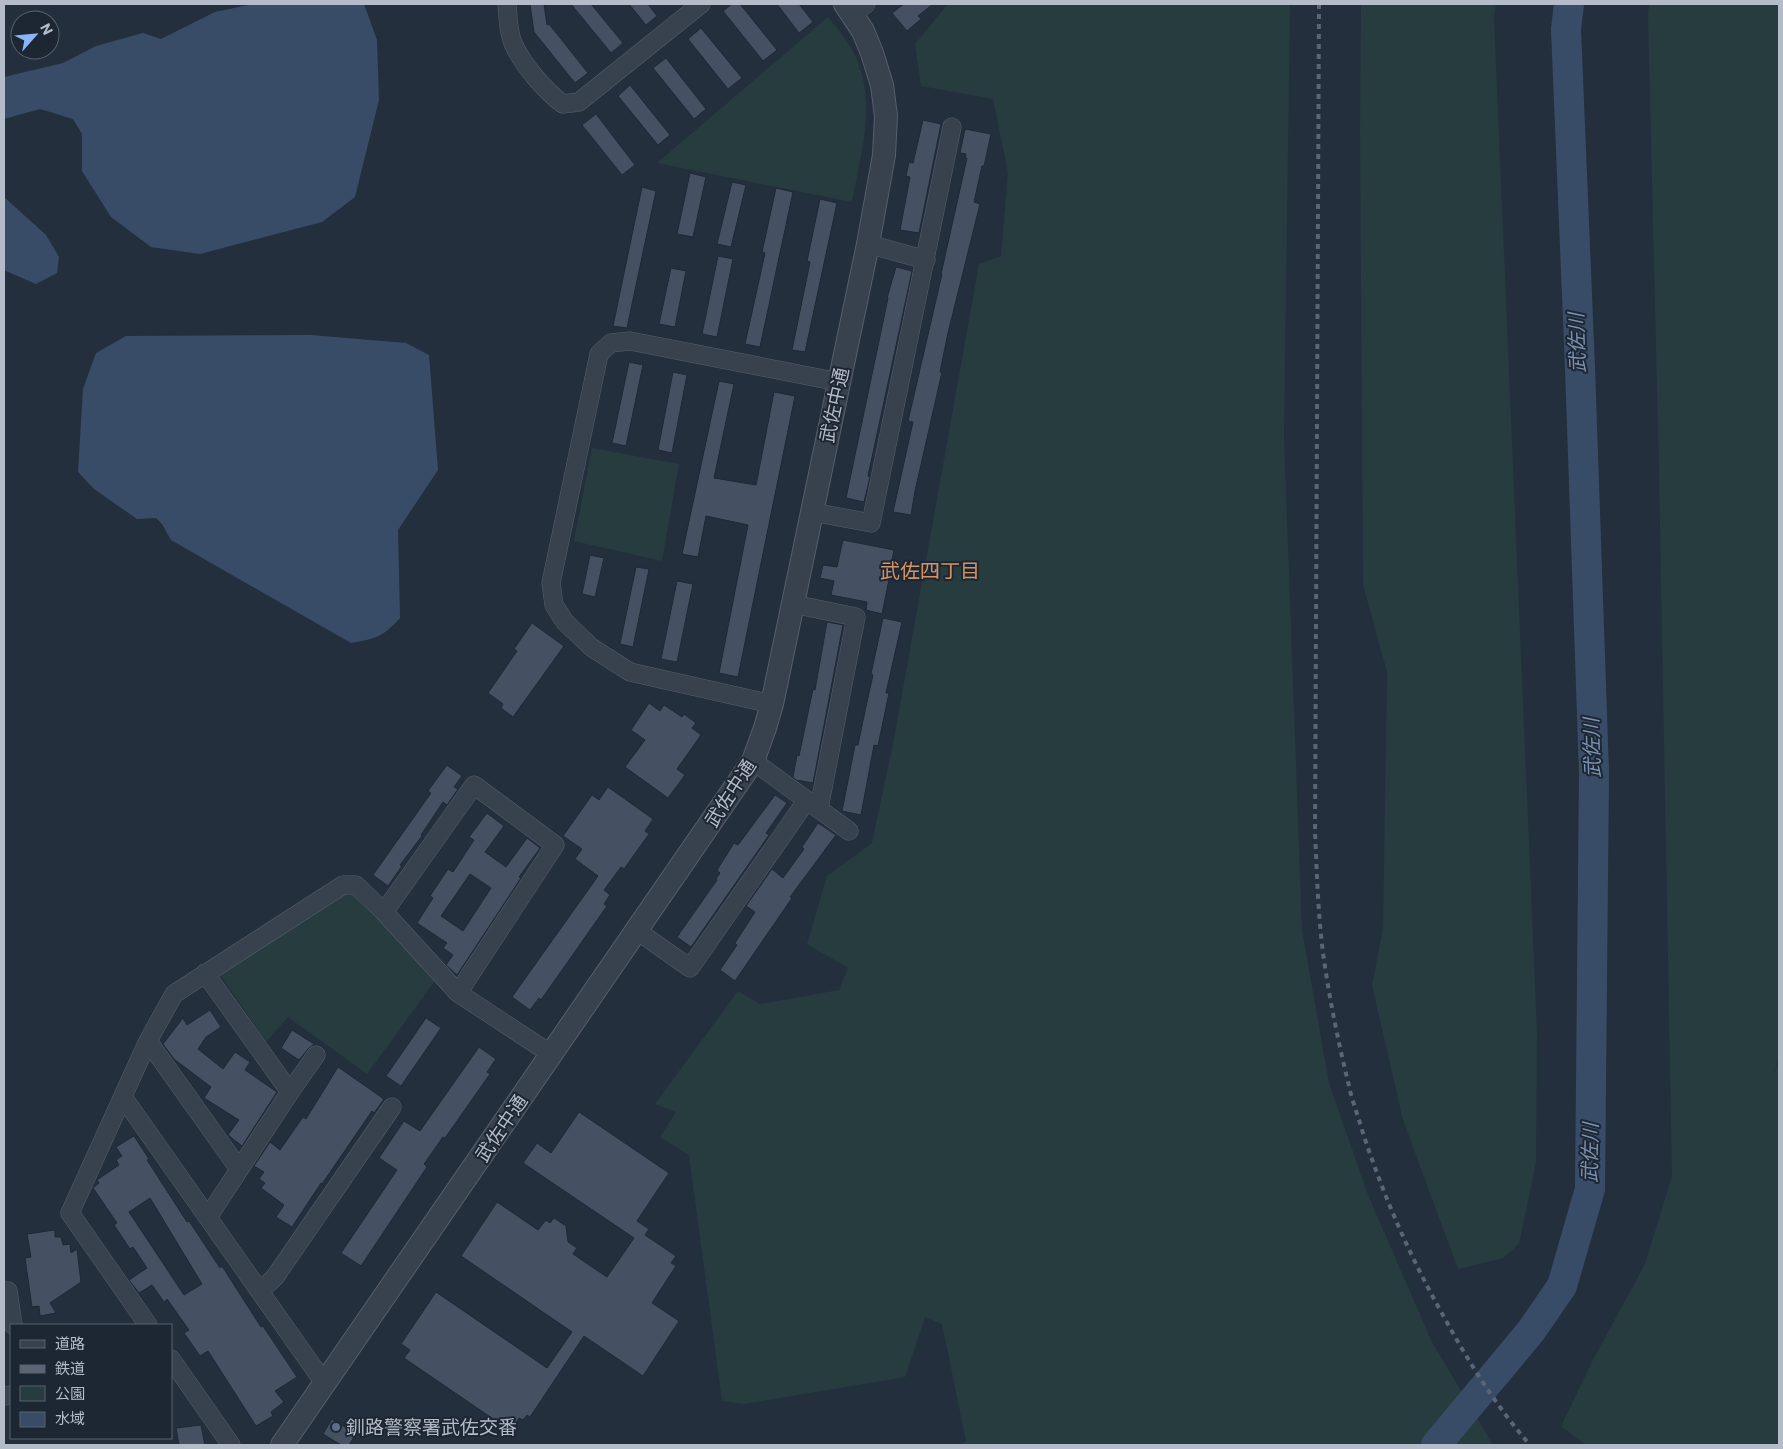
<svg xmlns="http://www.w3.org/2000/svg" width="1783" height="1449" font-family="Commissioner,'Noto Sans JP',sans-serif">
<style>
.green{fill:#263c3f}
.water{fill:#394c67}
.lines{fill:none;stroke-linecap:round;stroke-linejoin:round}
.river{stroke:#394c67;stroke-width:30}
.building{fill:#455162;stroke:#1f2835;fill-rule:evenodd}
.minor-casing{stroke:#565f6c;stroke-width:19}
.tertiary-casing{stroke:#565f6c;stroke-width:24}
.minor{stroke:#38414e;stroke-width:18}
.tertiary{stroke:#38414e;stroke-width:22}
.rail{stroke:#5a6575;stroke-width:4;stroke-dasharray:5 5;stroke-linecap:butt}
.service-dot{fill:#5c6f8a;stroke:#1d2633;stroke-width:2}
.labels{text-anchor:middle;stroke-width:4;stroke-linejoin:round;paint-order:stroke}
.street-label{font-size:19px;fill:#b4bcc9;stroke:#1d2633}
.poi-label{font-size:19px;fill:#b4bcc9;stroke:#1d2633;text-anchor:start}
.water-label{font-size:20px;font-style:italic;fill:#7c92b1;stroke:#1d2633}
.neighbourhood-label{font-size:20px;fill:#d59563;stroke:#1d2633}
</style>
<rect width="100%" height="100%" fill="#242f3e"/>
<path class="green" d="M948,4H1290L1284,437L1302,930L1329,1083L1368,1195L1432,1342L1493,1445H961L966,1441L942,1324L925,1317L905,1377L744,1404L722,1401L689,1155L660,1137L676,1112L655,1104L738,991L760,1004L839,990L848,968L807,944L827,876L872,843L894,739L979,264L1001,256L1008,173L993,99L921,86L915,44Z
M1361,4H1496L1494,18L1537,1033L1536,1162L1519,1244L1503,1258L1458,1269L1403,1120L1372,985L1383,929L1387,672L1363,585L1360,128Z
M1649,4H1779V1058L1772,1078L1779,1061V1445H1586L1561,1426L1594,1358L1645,1264L1672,1176L1659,471L1648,16Z
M828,17C839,30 854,49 859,65C875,109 860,158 852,202L657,163Z
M592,448L679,464L662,561L574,541Z
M335,894H359L435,981L367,1074L288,1017L266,1042L220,974Z"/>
<path class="water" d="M253,4H364L377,40L379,100L355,197L322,222L200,254L151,247L111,217L82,171V134L73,119L40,109L4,119V77L63,63L96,46L143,33L161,39L215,12Z
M4,197L46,235L59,257L57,273L36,284L4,270Z
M311,335L406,343L429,355L438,470L398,530L400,618C383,637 375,639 351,643L171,540L162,524L156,518L137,519L94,489L78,472L83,389L96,353L126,336Z"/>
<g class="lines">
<path class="river" d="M1436,1445L1531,1331L1562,1286L1590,1189L1594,772L1580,368L1566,29L1569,4"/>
</g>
<path class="building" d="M530,4H544L547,25L549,24L588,73L575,83L534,32Z
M571,4H591L623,43L611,53Z
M629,4H648L657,16L646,25Z
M732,4H740L777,50L763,61L723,11Z
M777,4H799L813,22L799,33Z
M904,4H933L918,16L921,19L907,31L892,13Z
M701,28L742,78L728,89L688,39Z
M666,58L706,109L694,119L653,68Z
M630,85L670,135L658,145L618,96Z
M596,114L635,165L622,175L582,125Z
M923,120L941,124L919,233L900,230L910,177L906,176L909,162L913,163Z
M965,129L991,134L984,166H982L974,202L980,204L948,333L940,372H942L915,491L911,515L893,512L913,422L908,421L942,274H941L967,158H965L966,154L960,153Z
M690,173L706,177L693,237L677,234Z
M732,182L746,185L731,247L717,244Z
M642,187L656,191L627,328L613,326Z
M776,188L793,192L760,347L745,344L765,253L762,252Z
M820,199L837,203L805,352L792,350L810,262L807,261Z
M718,256L733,259L717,337L702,334Z
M896,267L912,271L868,476L870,477L864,502L846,498L888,298H887Z
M671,268L686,271L675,327L659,324Z
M629,362L643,365L626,446L612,443Z
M673,372L687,375L672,453L658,450Z
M719,381L734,384L714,478L756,485L774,392L795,396L738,677L719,673L748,525L706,516L698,557L682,554Z
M843,540L894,550L891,565H892L882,614L866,610L867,602L831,595L834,581L820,578L823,565L837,567Z
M590,555L604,558L595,597L582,594Z
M636,567L649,569L633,647L620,644Z
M677,581L693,584L677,662L661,659Z
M883,618L902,622L886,693H889L878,746L874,745L861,815L842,811L855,745H858L865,711L873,675L871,674Z
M827,622L843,625L813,783L796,780L793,777L797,755L799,756L813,689L815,690Z
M532,623L564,646L513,717L501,708L503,704L488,693L517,651L514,649Z
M649,703L660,711L664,705L682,717L684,714L696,723L692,728L701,735L677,769L685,775L668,798L625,767L645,740L631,730Z
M447,765L462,776L454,787L458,789L447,805L443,802L421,835L422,836L400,865L402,866L388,886L373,875L431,793L428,791Z
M608,787L653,819L645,831L649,834L624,869L621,867L604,890L610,895L604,904L607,906L541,1000L539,998L530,1010L512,997L598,876L575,859L582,849L563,836L592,795L599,800Z
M775,795L787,803L766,833L769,835L691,947L677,937L717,880L716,879L720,873L717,870L734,843L738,845Z
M487,813L504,826L485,852L506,867L527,838L540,848L519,877L521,878L457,975L446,965L453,955L443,948L447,943L417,923L433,898L430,896L448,869L453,872L474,840L469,837ZM470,874L491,888L463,931L441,916Z
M818,823L836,835L790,897L792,898L735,981L720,970L737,945L735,943L755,912L746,906L772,869L783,878L804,849L802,847Z
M210,1010L221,1027L206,1037L198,1049L223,1069L235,1052L250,1062L245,1070L277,1092L242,1146L228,1135L239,1120L204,1098L211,1087L174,1059L163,1044L183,1018L187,1025Z
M426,1018L441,1028L401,1086L386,1076Z
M292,1030L314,1044L308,1049L299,1060L281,1048Z
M479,1047L496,1059L487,1072L490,1074L445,1138L443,1137L424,1164L427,1167L361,1266L341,1253L397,1170L379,1158L404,1121L420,1131Z
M338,1067L384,1099L374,1113L372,1111L322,1184L321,1183L292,1227L276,1217L284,1205L261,1188L265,1183L259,1179L264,1172L254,1166L270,1142L280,1150L303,1117L306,1119Z
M579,1112L669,1173L637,1221L649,1229L645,1235L676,1256L671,1263L676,1266L652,1303L679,1321L643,1376L584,1336L530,1417L527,1415L523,1420L519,1418L515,1425L513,1423L510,1427L504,1423L502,1425L404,1358L410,1350L401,1344L436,1292L547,1368L572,1332L461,1256L497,1202L538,1230L546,1220L550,1223L554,1218L566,1226L568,1242L577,1248L573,1254L607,1277L634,1238L523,1163L537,1143L551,1153Z
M134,1136L149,1159L147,1160L187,1222L189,1221L220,1268L222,1266L261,1327L263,1326L297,1377L275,1391L284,1402L271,1412L273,1416L256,1426L208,1351L200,1356L184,1333L189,1330L167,1299L164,1302L152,1285L139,1293L129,1280L147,1268L133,1247L130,1249L114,1225L117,1223L93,1188L99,1183L97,1180L119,1165L116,1160L122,1156L116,1147ZM150,1198L202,1284L184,1295L129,1212Z
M55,1230V1237H61L63,1245L70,1244L71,1253L77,1249L81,1282L50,1303L56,1313L40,1316L39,1306L32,1307L25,1258L31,1257L27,1234Z
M332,1419L356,1434L349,1445H341L323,1434Z
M201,1425L205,1445H179L176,1428Z"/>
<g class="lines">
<g class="minor-casing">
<path id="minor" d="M507,4C508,16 508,32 513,43C522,64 544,90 563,104L579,102L701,4
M853,14L866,4
M868,244L926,260
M812,512L871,523L952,127
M793,604L856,617L819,808
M772,704L630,672L591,647L565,622L554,605L551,583L599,354L611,343L630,341L839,382
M753,761L849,831
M384,912L474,785L555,845L458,993
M636,930L690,968L807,800
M205,973L290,1092
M148,1041L239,1169
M123,1097L325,1384
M208,1217L290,1092L316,1055
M4,1291H8L13,1325
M260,1291L275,1277L392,1107
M148,1325L70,1213L148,1041L174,994L343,885H356L384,912L458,993L551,1054
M171,1359L231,1445
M4,1396L11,1395"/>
</g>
<g class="tertiary-casing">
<path id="tertiary" d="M282,1445L753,761L765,728L772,704L868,244L884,155L886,116L882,85L872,53L863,31L845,4"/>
</g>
<use href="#minor" class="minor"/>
<use href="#tertiary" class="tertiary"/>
<path class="rail" d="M1319,4L1315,832C1317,875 1318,918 1324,960C1330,1002 1339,1045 1349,1086C1352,1101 1358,1115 1362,1130C1383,1195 1410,1257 1444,1317C1468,1361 1496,1406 1530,1445"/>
</g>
<circle class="service-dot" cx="336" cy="1427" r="5"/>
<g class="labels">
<g class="street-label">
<text transform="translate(834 405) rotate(-78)" y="7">武佐中通</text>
<text transform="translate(730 793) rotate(-57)" y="7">武佐中通</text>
<text transform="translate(501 1128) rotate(-56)" y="7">武佐中通</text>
</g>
<g class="poi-label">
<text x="346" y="1434">釧路警察署武佐交番</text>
</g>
<g class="water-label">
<text transform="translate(1577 343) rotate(-92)" y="7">武佐川</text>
<text transform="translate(1592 748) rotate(-92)" y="7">武佐川</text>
<text transform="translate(1590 1153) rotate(-89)" y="7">武佐川</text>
</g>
<g class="neighbourhood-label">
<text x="930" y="578">武佐四丁目</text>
</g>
</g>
<rect width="1783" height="1449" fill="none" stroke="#b4bcc9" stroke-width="10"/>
<rect x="10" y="1324" width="162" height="115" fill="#1d2633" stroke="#59626f"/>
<rect x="20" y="1340" width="25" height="8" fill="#38414e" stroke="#59626f"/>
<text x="55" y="1349" font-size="15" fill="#b4bcc9">道路</text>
<rect x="20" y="1365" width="25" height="8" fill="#5a6575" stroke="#59626f"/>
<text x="55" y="1374" font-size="15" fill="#b4bcc9">鉄道</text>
<rect x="20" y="1386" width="25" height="15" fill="#263c3f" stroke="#59626f"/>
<text x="55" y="1399" font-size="15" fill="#b4bcc9">公園</text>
<rect x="20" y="1412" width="25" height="15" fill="#394c67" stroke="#59626f"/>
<text x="55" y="1424" font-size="15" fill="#b4bcc9">水域</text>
<g transform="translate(35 35) rotate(63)"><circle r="24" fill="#1d2633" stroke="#59626f"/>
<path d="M0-4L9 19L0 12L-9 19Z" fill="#8ab4f8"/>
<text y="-8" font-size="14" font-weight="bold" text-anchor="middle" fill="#b4bcc9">N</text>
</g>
</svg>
